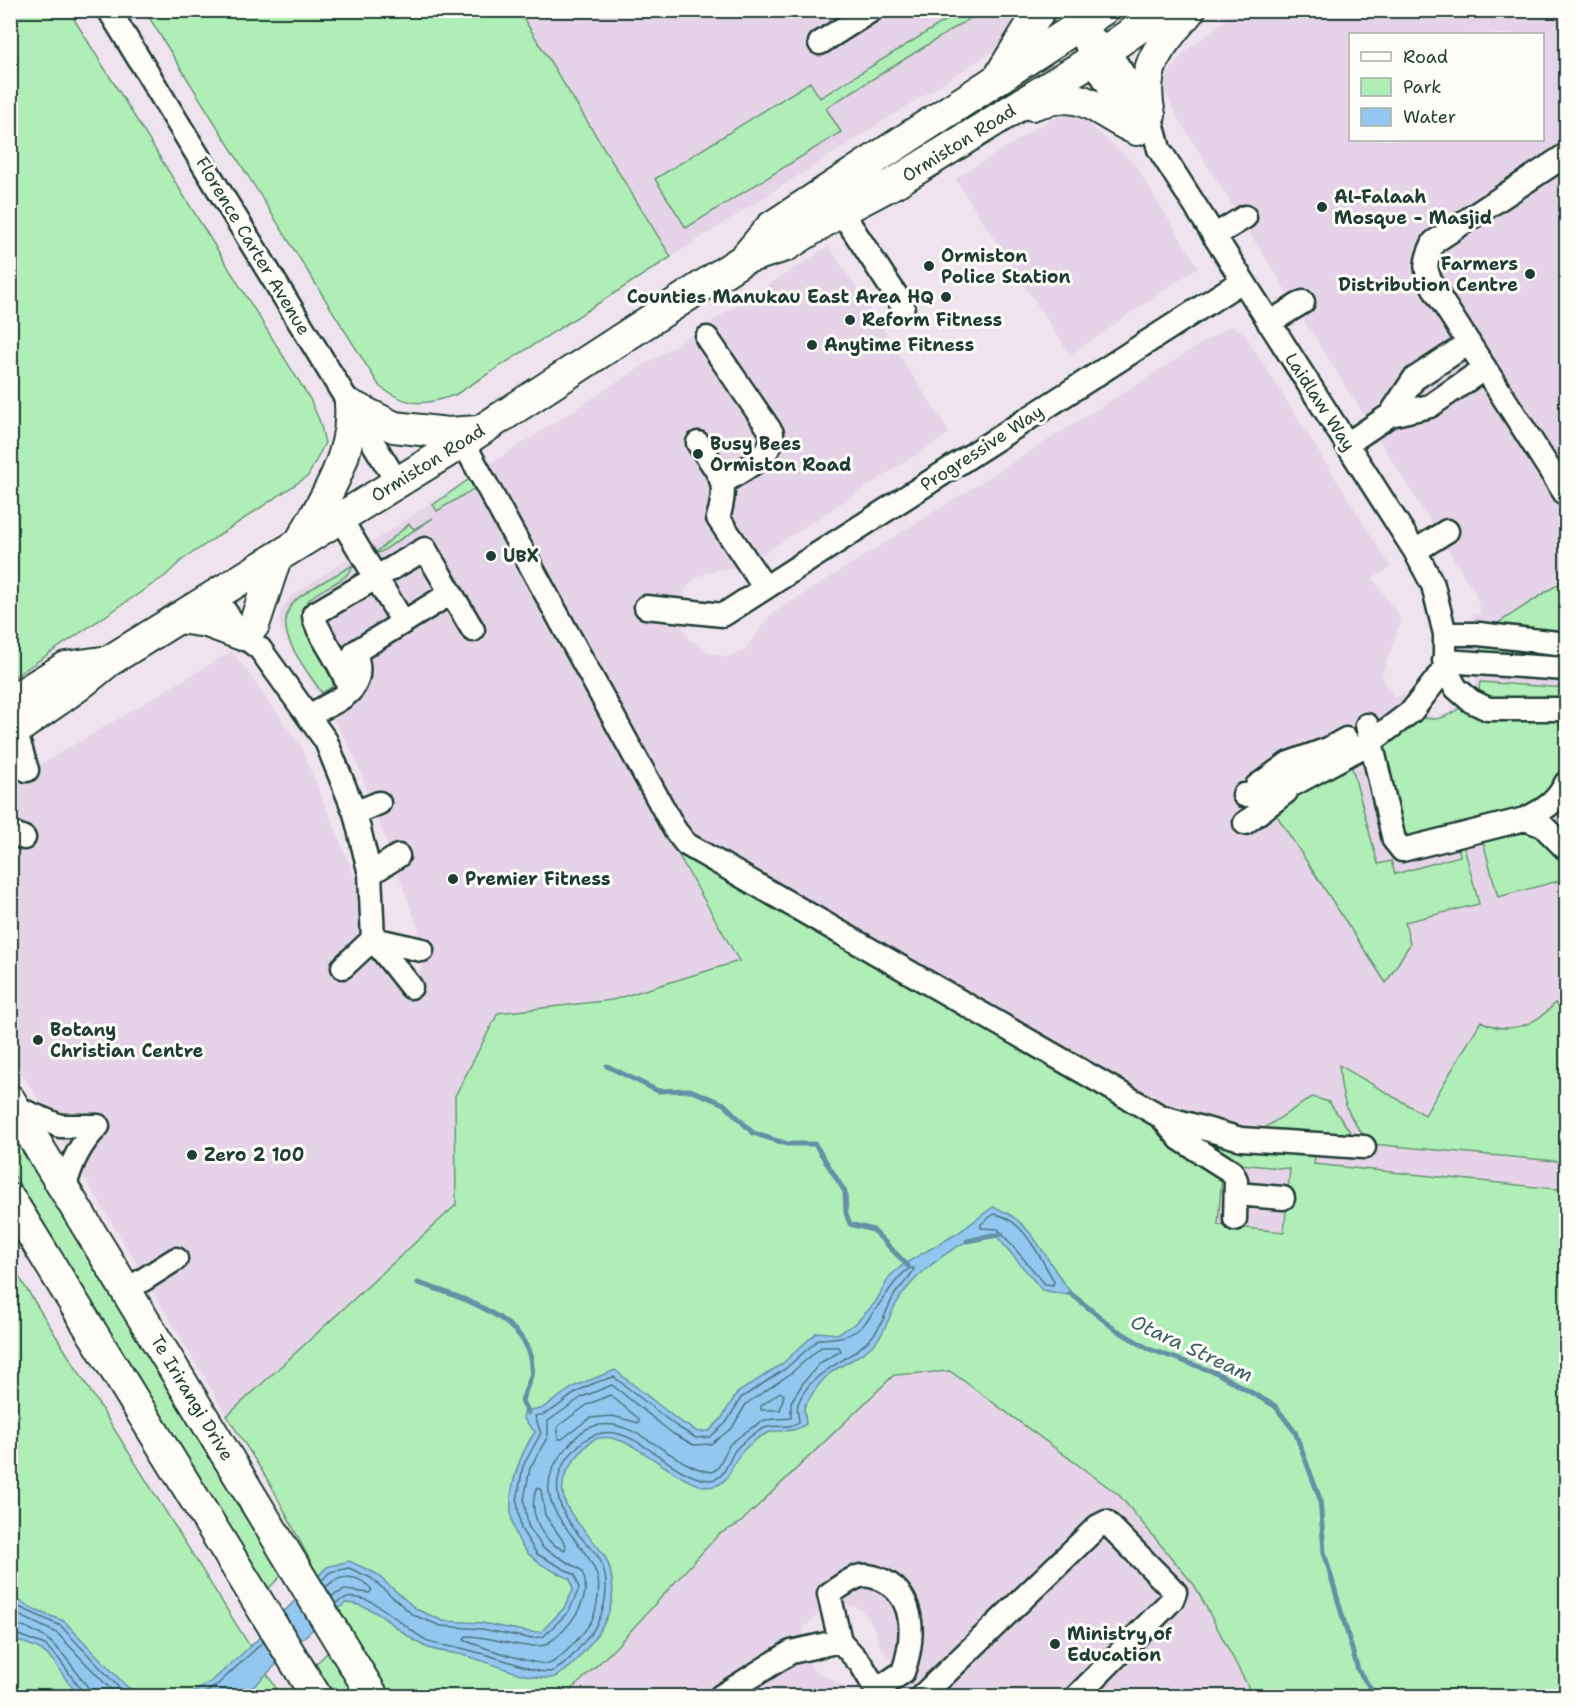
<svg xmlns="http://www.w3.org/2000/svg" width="1577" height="1707" font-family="'Shantell Sans',sans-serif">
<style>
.built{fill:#e5d4e7;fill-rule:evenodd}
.green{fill:#afeeb6;stroke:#679675;stroke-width:1.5}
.water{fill:#93c7f0;stroke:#6590a5;stroke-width:1.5}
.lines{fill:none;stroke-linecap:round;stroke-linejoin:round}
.shore{stroke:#4d747f;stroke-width:1.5}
.stream{stroke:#6590a5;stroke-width:5}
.minor-casing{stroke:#1f3d34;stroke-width:27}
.major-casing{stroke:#1f3d34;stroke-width:34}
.minor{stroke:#fdfcf7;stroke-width:22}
.major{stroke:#fdfcf7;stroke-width:30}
.poi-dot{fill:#1f3d34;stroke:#fdfcf7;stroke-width:2}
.labels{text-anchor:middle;stroke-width:6;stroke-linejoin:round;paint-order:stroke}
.street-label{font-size:18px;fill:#1f3d34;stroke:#fdfcf7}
.poi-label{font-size:18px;font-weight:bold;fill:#1f3d34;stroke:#fdfcf7;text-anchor:start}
.water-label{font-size:20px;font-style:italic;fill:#3c6063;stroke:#fdfcf7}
</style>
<rect width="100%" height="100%" fill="#efe4ee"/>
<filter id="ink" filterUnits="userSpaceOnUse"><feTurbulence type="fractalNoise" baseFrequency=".0167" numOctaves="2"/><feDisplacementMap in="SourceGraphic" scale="12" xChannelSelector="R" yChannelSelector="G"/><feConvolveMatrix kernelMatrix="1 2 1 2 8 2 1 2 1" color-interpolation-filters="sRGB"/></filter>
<g filter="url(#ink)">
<path class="built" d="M519,11H1056L671,257Z
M1237,11H1566V1190L1314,1164L1316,1149L1240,1164L1290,1169L1284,1233L1218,1225L1222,1175L679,855L739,961L612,1000L498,1013L455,1096L456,1205L227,1416L11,1054V782L232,651L300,745L364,899L363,939L373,958L421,971L418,928L360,771L351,749L280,629V611L290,597L471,476L829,246L950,433L740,569H719L699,576L685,589L681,601V623L688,638L711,653L726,657L744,651L770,615L1229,326L1243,331L1391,567L1373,578L1401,620L1382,676L1395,699L1403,693L1410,704L1420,712L1434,716L1448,713L1470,695L1476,684L1472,614H1481L1475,593L1177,117L1165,90L1168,73L1185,51ZM1350,34H1542V140H1350Z
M1069,114L1088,123L1134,163L1198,267L1070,355L955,179L1051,119Z
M951,1371L1119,1495L1195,1586L1253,1696H908L900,1668L880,1647L872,1623L859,1608L837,1603L820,1613L804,1628L802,1652L814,1670L843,1686L851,1696H559L566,1695L615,1648L719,1534L739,1524L894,1375Z"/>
<path class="green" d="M11,10L69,11L310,399L320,422L325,443L308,476L182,560L165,576L11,679Z
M145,11H519L671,257L455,395C422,406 410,407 380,387Z
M961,11H982L826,108L841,132L686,228L655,179L810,82L820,98Z
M472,477L477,487L437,511L433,505Z
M433,518L381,552L375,553L409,524L414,529Z
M353,565C346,590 288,590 310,623L304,627L324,662L337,675L332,687L322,693C307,670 269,629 294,602C306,589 337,575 353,565Z
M1566,579V632L1495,625Z
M1481,647L1566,656V663L1481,654Z
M1480,682L1566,688V702L1505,705L1481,695L1479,689Z
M1460,708L1553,717L1564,728L1566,739L1564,760L1557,779L1547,792L1529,805L1410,836L1404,832L1385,747L1392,734L1417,716C1435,722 1444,719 1460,708Z
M1362,752L1351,764L1378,864L1391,861L1395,874L1460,856L1458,845L1463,843L1479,904L1405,922L1410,944L1386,983L1273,810Z
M1513,829C1546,831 1566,846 1566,879L1498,897L1482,838Z
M678,854L1144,1113L1222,1175L1218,1225L1284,1232L1290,1169L1240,1164L1181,1131L1316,1149L1314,1164L1566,1190V1696H1253L1195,1586L1119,1495L950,1371L894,1375L739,1524L719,1534L615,1648L566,1695L392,1696L317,1574L271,1485L227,1416L456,1205L455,1096L498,1013L612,1000L739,961Z
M1555,1003L1566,1010V1162L1372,1144C1347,1119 1341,1099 1339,1065L1425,1115L1481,1021C1507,1036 1537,1025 1555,1003Z
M1312,1097L1329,1102L1358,1143L1255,1134Z
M11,1121L284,1573L265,1592L11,1170Z
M11,1264L281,1696H11Z
M332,1648L361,1696H328L311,1669Z"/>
<path class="water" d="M993,1207C1034,1219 1047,1266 1074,1296L1042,1290L994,1233C959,1238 910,1276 894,1308C887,1321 885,1333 874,1344C860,1358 843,1363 829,1374C818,1383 811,1396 804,1407L806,1424C791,1435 782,1428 768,1433C760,1436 748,1445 742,1452C731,1463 732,1481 715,1486C682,1494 630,1426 595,1439C587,1443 578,1455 573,1462C543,1501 585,1526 604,1555C608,1561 611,1573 612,1581C617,1613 596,1637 577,1660C572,1666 558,1677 551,1678C526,1680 488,1661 463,1655C451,1652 435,1652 424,1646C396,1632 379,1605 346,1603C307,1629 278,1666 243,1696H188L212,1681L253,1644L327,1567L349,1561L375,1573L416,1609L443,1621L482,1623L529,1632H541L564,1608L573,1590L570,1579C559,1573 544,1568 534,1559C496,1527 511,1467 535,1432L523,1418L525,1410L541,1409L575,1386L615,1370L679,1421L698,1432L709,1431L721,1419L737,1393L782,1364L817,1332L837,1334L855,1324L875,1303L890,1276L904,1264L958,1233Z
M11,1596L37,1611L64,1621L127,1687L144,1696H81C64,1684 59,1661 41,1650C32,1644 20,1643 11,1637Z"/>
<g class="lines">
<path class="shore" d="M994,1214C1023,1218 1040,1258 1054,1281L1053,1285L1045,1284L998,1229L981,1228V1224Z
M821,1347H839L841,1351L820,1363L803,1383L791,1402V1418L764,1420L747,1431L730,1444L717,1469L712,1472C672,1468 633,1412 591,1427C579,1431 569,1445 561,1455C522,1507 587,1536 598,1579C600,1590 597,1609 592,1620C587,1630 559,1662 548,1664C535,1665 478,1646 464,1640L466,1636C492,1636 520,1650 545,1645C568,1631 596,1597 581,1570L543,1548L528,1526L524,1500L530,1468L548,1436V1421L582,1397L612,1385L672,1433L694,1445L711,1444L732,1428L746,1404L790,1374Z
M780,1392L784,1395L780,1410H761V1406Z
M610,1395L639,1419V1423L612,1416L590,1418L562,1439H558V1426L587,1405Z
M537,1488L541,1490L545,1515L566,1545L565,1550C541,1543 527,1510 537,1488Z
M322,1580L330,1572L349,1568L371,1578L413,1615L441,1626L482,1629L528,1638L543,1637L569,1611L579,1589L575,1575L537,1554L521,1529L517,1501L523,1466L541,1433L535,1416C553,1414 562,1401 577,1392C587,1385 602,1380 614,1377L676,1426L696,1438L710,1437L726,1423L741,1398L785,1369L819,1339C834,1338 845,1339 859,1329C874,1318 900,1265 914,1268C912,1277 901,1285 895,1294C886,1309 883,1326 870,1339C848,1363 810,1370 798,1404C796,1409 799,1417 799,1422C789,1429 779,1425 768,1427C759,1429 745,1440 738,1447C728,1456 727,1480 710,1480C665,1478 625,1405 580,1444C574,1450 567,1458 563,1465C548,1495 566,1521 585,1542C590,1548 597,1553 600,1560C612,1585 605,1616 589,1636C578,1649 568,1664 553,1671C544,1674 531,1669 522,1666C502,1659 482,1653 461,1648C450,1646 435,1646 426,1640C400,1627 367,1582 336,1603
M326,1587C340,1573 359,1574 372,1590L369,1593L345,1590L332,1596
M10,1603L61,1626L122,1691L132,1696
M10,1611L57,1633L117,1696
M10,1625C43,1627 63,1652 80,1677C85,1684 90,1687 91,1696
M10,1632L45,1645L59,1659L82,1691L83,1696
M200,1696L216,1686L263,1642"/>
<path class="stream" d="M607,1066L658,1091L690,1090L724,1104L753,1133L787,1144H815L845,1192L846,1213L850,1224L873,1230L908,1266
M967,1241L1002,1234
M418,1283C456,1295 534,1319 532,1370C532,1379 524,1392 522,1401L528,1413
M1070,1293L1115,1329L1149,1349L1217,1373L1275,1406L1295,1432L1320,1499L1324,1552L1358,1670L1376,1696
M1559,1696L1566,1681"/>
<g class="minor-casing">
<path id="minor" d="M109,10L397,482
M1070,10L1079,26L1092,60L1137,130
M1079,26L1107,49L1150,115L1159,149L1415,551L1433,585L1445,634V668L1456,688L1471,701L1488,709H1566
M820,43L872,10
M1566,155L1434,242C1423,264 1424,270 1436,292L1566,495
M841,211L903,306
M1214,236L1245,217
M1269,323L1303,302
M707,338L772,433C774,457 741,470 724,482
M1390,415L1414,379L1469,343
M463,442L675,830L686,844L1160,1116L1241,1139L1364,1147
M698,443C719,475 730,479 718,518L765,588
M1347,444L1390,415L1430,406L1485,368
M340,518L403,622
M1415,551L1447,531
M214,596L242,635L260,649L326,741L355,813L370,874L373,939
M646,607L723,615L1242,281
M1445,634H1479L1566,644
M1444,661L1566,669
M349,692C346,666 313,630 314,614L425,549L451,593
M308,716C338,699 369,693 355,652L451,593L473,630
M1367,725L1394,840L1402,850L1525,819C1544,810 1557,802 1566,783
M15,730L27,770
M1257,786L1289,763L1328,749L1346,739
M1244,795H1263L1294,784L1371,742L1412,711L1445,668
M355,813L379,803
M1525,819L1543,826L1566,849
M1245,823L1286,792
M10,832L24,838
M370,874L398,856
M373,939L411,987
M373,939L422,950
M343,967L373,939
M16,1108L60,1126H98
M1163,1119L1180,1139L1232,1172L1236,1180L1235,1219
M65,1187C71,1163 80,1144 98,1126
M1237,1194L1283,1198
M127,1290L176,1259
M878,1689L903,1672C914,1641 917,1598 884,1581C876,1577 865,1574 857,1577C847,1581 837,1589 829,1594L840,1641L861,1664L880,1696
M721,1696L791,1652L840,1641
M922,1696L1098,1526L1106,1522L1175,1592L1172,1600L1077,1696"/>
</g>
<g class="major-casing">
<path id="major" d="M1002,72L1040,10
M1032,105C1085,86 1092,110 1137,130
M1150,115C1139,65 1160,47 1190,10
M744,259L771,227L1103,10
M350,405L394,427L448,433L479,431
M301,540C325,499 354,454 350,405
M178,618L207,622L242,635
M254,625L276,558
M10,701L66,667L109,661
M10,734L78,686L109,661L463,442L744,259L786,246L841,211L896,182L1092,60L1165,10
M10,1100L373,1696
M10,1199L316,1696"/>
</g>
<use href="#minor" class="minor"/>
<use href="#major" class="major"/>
</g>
</g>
<g class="poi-dot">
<circle cx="1322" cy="207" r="6"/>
<circle cx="929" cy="266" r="6"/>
<circle cx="1530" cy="274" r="6"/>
<circle cx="946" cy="297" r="6"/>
<circle cx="850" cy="320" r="6"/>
<circle cx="812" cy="345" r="6"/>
<circle cx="698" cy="454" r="6"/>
<circle cx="491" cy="556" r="6"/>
<circle cx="453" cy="879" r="6"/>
<circle cx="38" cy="1040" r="6"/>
<circle cx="192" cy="1155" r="6"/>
<circle cx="1055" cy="1644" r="6"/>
</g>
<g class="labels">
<g class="street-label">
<text transform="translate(959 143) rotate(-32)" y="6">Ormiston Road</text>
<text transform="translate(253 246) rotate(59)" y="6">Florence Carter Avenue</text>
<text transform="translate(1320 402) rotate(57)" y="6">Laidlaw Way</text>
<text transform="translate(982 448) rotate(-33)" y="6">Progressive Way</text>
<text transform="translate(428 463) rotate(-32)" y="6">Ormiston Road</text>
<text transform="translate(192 1398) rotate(59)" y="6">Te Irirangi Drive</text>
</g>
<g class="poi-label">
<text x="1334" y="203">Al-Falaah<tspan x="1334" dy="21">Mosque - Masjid</tspan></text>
<text x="941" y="262">Ormiston<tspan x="941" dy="21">Police Station</tspan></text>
<text x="1518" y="270" text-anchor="end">Farmers<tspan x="1518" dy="21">Distribution Centre</tspan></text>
<text x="934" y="303" text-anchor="end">Counties Manukau East Area HQ</text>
<text x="862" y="326">Reform Fitness</text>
<text x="824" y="351">Anytime Fitness</text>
<text x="710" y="450">Busy Bees<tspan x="710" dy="21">Ormiston Road</tspan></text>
<text x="503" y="562">UBX</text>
<text x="465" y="885">Premier Fitness</text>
<text x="50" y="1036">Botany<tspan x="50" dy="21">Christian Centre</tspan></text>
<text x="204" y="1161">Zero 2 100</text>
<text x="1067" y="1640">Ministry of<tspan x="1067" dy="21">Education</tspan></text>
</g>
<g class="water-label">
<text transform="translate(1192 1348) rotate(25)" y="7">Otara Stream</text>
</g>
</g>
<rect width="1577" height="1707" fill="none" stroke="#fdfcf7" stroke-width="36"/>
<rect x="18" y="18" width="1541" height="1671" fill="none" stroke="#1f3d34" stroke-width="2" filter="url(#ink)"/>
<rect x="1349" y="33" width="195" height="108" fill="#fdfcf7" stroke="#a4b0a9" stroke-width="1.5"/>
<rect x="1361" y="52" width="30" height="9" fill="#fdfcf7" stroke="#a4b0a9" stroke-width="1.5"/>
<text x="1403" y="63" font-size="18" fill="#1f3d34">Road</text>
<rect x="1361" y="78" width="30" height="18" fill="#afeeb6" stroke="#a4b0a9" stroke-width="1.5"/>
<text x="1403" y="93" font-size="18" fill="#1f3d34">Park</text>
<rect x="1361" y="108" width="30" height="18" fill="#93c7f0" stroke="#a4b0a9" stroke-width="1.5"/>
<text x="1403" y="123" font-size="18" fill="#1f3d34">Water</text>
</svg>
